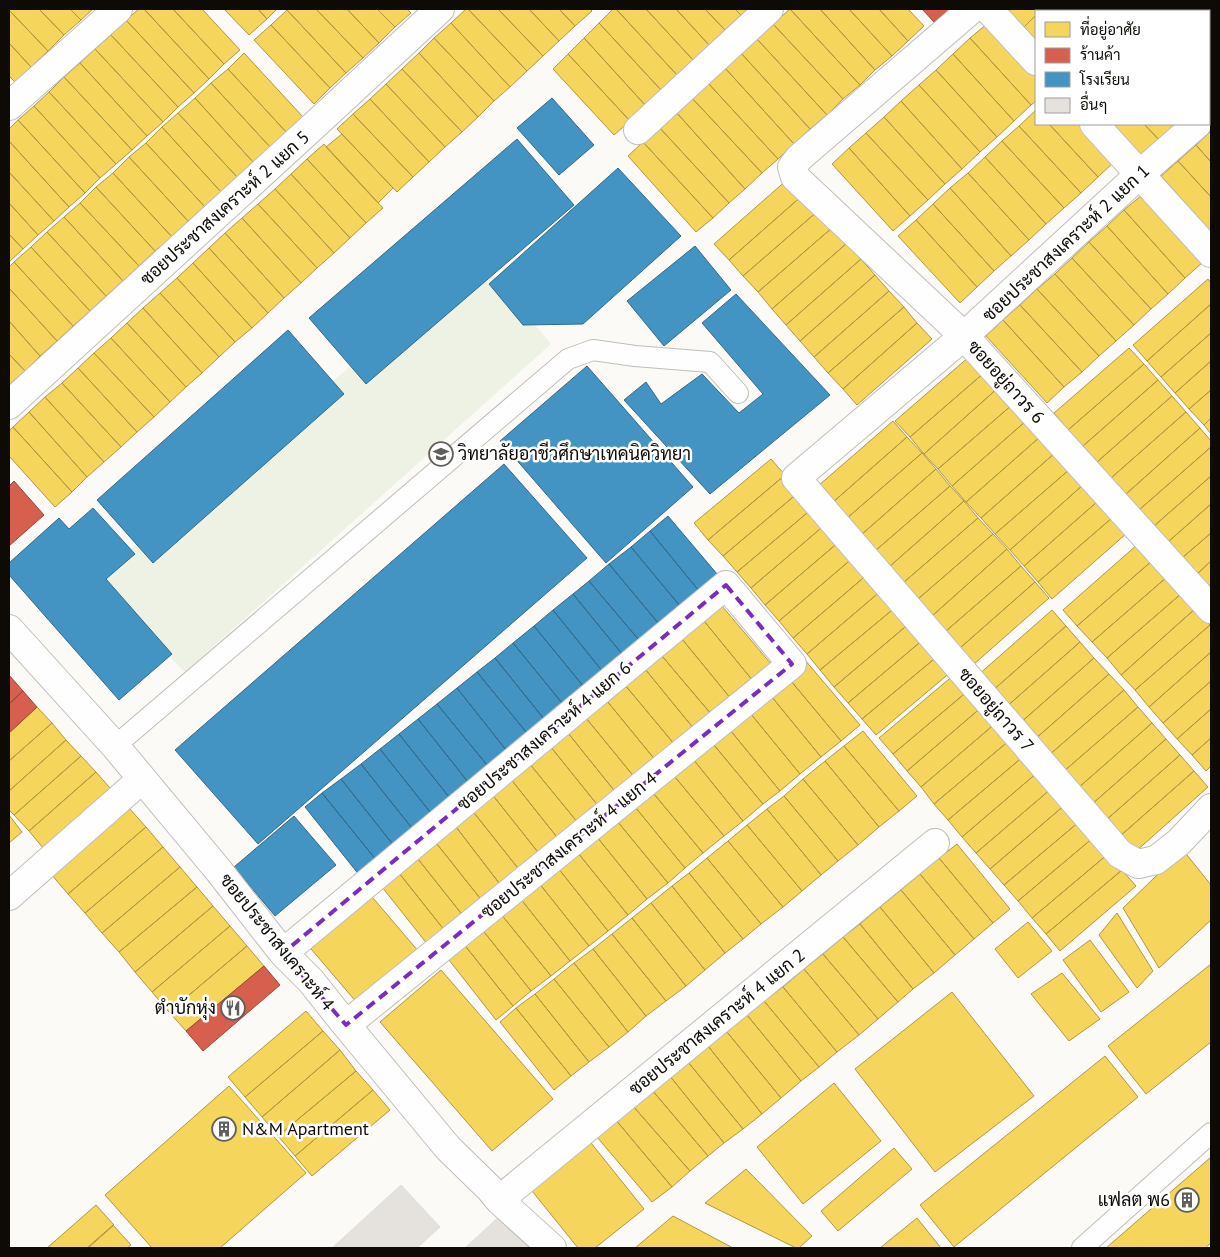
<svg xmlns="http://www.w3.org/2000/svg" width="1220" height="1257" font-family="'PT Sans',Sarabun,sans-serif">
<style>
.green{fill:#edf2e4}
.homes{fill:#f6d55c;stroke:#b09842}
.shops{fill:#d6604d;stroke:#9a4638}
.schools{fill:#4393c3;stroke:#336a8a}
.building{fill:#e5e1dd;stroke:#e1ddd9}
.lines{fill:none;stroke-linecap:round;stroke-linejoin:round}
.service-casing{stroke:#c1beb9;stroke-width:22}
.minor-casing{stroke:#c1beb9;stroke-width:30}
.service{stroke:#fefefe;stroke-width:20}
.minor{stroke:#fefefe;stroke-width:28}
.marked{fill:none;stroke:#7b2cbf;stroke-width:4;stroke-dasharray:10 6;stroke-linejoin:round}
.labels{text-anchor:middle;stroke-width:5;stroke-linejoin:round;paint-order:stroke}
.street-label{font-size:18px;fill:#0e0b06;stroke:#fff}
.poi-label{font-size:18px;fill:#0e0b06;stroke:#fff;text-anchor:start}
</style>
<rect width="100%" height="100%" fill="#fbfaf6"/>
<path class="green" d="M480,259L551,344L185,672L92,581Z"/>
<path class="homes" d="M9,9H39L64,35L48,51L9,10Z
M39,9H70L81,20L64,35Z
M70,9H93L81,20Z
M139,9H144L209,79L194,93L126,20Z
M144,9H173L224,64L209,79Z
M173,9H202L240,50L224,64Z
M224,9H258L267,19L249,35Z
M258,9H277L267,19Z
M288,9H316L363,58L346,73L287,10Z
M316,9H347L379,43L363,58Z
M347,9H377L395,27L379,43Z
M377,9H407L411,13L395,27Z
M466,9H468L527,71L510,87L451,23Z
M468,9H498L543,56L527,71Z
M498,9H529L559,41L543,56Z
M529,9H559L575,26L559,41Z
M559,9H590L592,11L575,26Z
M613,9H616L677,75L661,90L599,23Z
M616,9H646L693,60L677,75Z
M646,9H676L709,45L693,60Z
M676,9H705L725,30L709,45Z
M705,9H735L741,15L725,30Z
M735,9H748L741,15Z
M790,9L860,85L843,99L773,24Z
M790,9H820L875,70L860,85Z
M820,9H849L892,56L875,70Z
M849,9H879L908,41L892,56Z
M879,9H908L924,26L908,41Z
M1011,9H1043L1041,11H1036V15L1023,28L1008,11Z
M1043,9H1076L1074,11H1041Z
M1076,9H1109L1107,11H1074Z
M1109,9H1139L1140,10L1139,11H1107Z
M1177,9H1197L1200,11H1175Z
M1197,9H1211V24L1209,21V11H1200Z
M9,10L48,51L31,67L9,43Z
M287,10L346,73L330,88L271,25Z
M1036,15V42L1023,28Z
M126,20L194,93L178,107L111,35Z
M1209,21L1211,24V58L1209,56Z
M451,23L510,87L494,101L434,38Z
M599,23L661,90L646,106L584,38Z
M988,23L1036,76V101L1031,105L970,38Z
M773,24L843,99L827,115L757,39Z
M271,25L330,88L314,104L254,40Z
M111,35L178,107L163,122L95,49Z
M434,38L494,101L478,117L419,53Z
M584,38L646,106L630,121L568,54Z
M970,38L1031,105L1014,121L953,54Z
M757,39L827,115L810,129L741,53Z
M9,43L31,67L15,82L9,76Z
M95,49L163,122L147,136L80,63Z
M244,53L303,117L287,133L228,69Z
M419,53L478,117L462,132L402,69Z
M741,53L810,129L794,144L725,68Z
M568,54L630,121L614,135L553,69Z
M953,54L1014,121L997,137L936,70Z
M1209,56L1211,58V93L1209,90Z
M80,63L147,136L132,150L64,77Z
M725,68L794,144L778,159L708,83Z
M228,69L287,133L270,147L211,83Z
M402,69L462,132L445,147L386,84Z
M936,70L997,137L980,152L919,85Z
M64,77L132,150L116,164L49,92Z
M211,83L270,147L253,162L195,98Z
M708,83L778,159L762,173L692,98Z
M386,84L445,147L429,162L370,99Z
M919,85L980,152L962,169L901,101Z
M49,92L116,164L100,178L34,106Z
M195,98L253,162L237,177L178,113Z
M692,98L762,173L745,189L676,112Z
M370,99L429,162L413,177L353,114Z
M901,101L962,169L945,184L884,117Z
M34,106L100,178L85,193L18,120Z
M1036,110V124H1049L1098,177L1081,193L1019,126Z
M676,112L745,189L729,203L659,127Z
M178,113L237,177L221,192L162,127Z
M353,114L413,177L397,192L337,129Z
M884,117L945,184L928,200L866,133Z
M18,120L85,193L69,207L9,141V129Z
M1049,124H1081L1115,161L1098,177Z
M1112,124H1144L1163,144L1146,160Z
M1144,124H1176L1180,129L1163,144Z
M1019,126L1081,193L1064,208L1002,141Z
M162,127L221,192L205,207L146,143Z
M659,127L729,203L713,218L643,142Z
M1211,131V162L1196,145Z
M866,133L928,200L910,216L849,148Z
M342,134L393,188L378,203L326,147Z
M9,141L69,207L54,221L9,172Z
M1002,141L1064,208L1046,224L985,157Z
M643,142L713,218L696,232L628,156Z
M146,143L205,207L188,221L129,157Z
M324,144L383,208L366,223L307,159Z
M1196,145L1211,162V197L1178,161Z
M849,148L910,216L893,231L832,164Z
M129,157L188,221L172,237L113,173Z
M985,157L1046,224L1029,240L968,173Z
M307,159L366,223L350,238L291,174Z
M1178,161L1211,197V232L1161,176Z
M9,172L54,221L38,235L9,203Z
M113,173L172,237L155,251L96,187Z
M968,173L1029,240L1011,256L950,188Z
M291,174L350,238L334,253L275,189Z
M789,178L804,194L729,260L714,244Z
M96,187L155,251L139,266L80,203Z
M950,188L1011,256L994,271L933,204Z
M275,189L334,253L317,268L258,204Z
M804,194L819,210L743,276L729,260Z
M1142,195L1203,262L1185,278L1124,210Z
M9,203L38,235L23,249L9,234Z
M80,203L139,266L123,281L64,217Z
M258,204L317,268L301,283L242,218Z
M933,204L994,271L977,287L916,220Z
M819,210L833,227L758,292L743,276Z
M1124,210L1185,278L1168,294L1107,226Z
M64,217L123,281L106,296L47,232Z
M242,218L301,283L284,298L225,233Z
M916,220L977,287L960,303L898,236Z
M1107,226L1168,294L1151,309L1089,242Z
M833,227L847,243L772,309L758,292Z
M47,232L106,296L90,311L31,247Z
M225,233L284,298L268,313L209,248Z
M9,234L23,249L9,262Z
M1089,242L1151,309L1134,325L1072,258Z
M847,243L861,259L786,325L772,309Z
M31,247L90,311L73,326L14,262Z
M209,248L268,313L252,328L193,263Z
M1072,258L1134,325L1116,341L1055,274Z
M861,259L875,275L800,341L786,325Z
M14,262L73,326L57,341L9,288V267Z
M193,263L252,328L235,342L177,278Z
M1055,274L1116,341L1099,356L1037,289Z
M875,275L889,291L814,357L800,341Z
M177,278L235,342L219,357L160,293Z
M1208,279L1211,283V304L1147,361L1133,345Z
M9,288L57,341L40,356L9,321Z
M1037,289L1099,356L1082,372L1020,305Z
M889,291L904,307L828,373L814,357Z
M160,293L219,357L202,373L143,308Z
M1211,304V333L1161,377L1147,361Z
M1020,305L1082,372L1064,387L1003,320Z
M904,307L917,323L843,389L828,373Z
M143,308L202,373L186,387L127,323Z
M1003,320L1064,387L1047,403L986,336Z
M9,321L40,356L25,371L9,354Z
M127,323L186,387L170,402L111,338Z
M917,323L932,339L857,405L843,389Z
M1211,333V361L1175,393L1161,377Z
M111,338L170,402L154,417L94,353Z
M1129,348L1144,364L1068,430L1054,413Z
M94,353L154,417L137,432L78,368Z
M9,354L25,371L9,385Z
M970,356L985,372L910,437L895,421Z
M1211,361V390L1189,409L1175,393Z
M1144,364L1158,380L1083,446L1068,430Z
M78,368L137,432L121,447L62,383Z
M985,372L999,387L924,454L910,437Z
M1158,380L1172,396L1097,462L1083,446Z
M62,383L121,447L104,462L45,397Z
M999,387L1013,404L938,469L924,454Z
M1211,390V418L1204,425L1189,409Z
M1172,396L1186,412L1111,478L1097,462Z
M45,397L104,462L87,477L29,412Z
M1013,404L1027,420L952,486L938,469Z
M29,412L87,477L72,492L13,427Z
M1186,412L1200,428L1126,494L1111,478Z
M1211,418V434L1204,425Z
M1027,420L1041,436L966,502L952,486Z
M893,421L907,437L832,503L818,486Z
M13,427L72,492L55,507L9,456V431Z
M1200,428L1211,441V447L1139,510L1126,494Z
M1041,436L1056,452L981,518L966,502Z
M907,437L922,453L846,519L832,503Z
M1211,447V476L1154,526L1139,510Z
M1056,452L1070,469L995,534L981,518Z
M922,453L936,469L861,535L846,519Z
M771,459L785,475L708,540L694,523Z
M936,469L950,486L875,551L861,535Z
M1070,469L1084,484L1010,550L995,534Z
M785,475L799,492L723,556L708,540Z
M1211,476V504L1168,542L1154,526Z
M1084,484L1098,501L1024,566L1010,550Z
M950,486L964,501L889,567L875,551Z
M799,492L813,508L737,572L723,556Z
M964,501L978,518L903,583L889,567Z
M1098,501L1113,517L1038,582L1024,566Z
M1211,504V533L1182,558L1168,542Z
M813,508L827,523L751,588L737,572Z
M1113,517L1127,533L1052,599L1038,582Z
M978,518L993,534L918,599L903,583Z
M827,523L841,540L765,605L751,588Z
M1211,533V561L1196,575L1182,558Z
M993,534L1007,549L932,616L918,599Z
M841,540L855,556L779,621L765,605Z
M1138,544L1153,560L1077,626L1063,610Z
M1007,549L1021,566L946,631L932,616Z
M855,556L869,573L793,638L779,621Z
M1153,560L1167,577L1092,642L1077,626Z
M1211,561V590L1196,575Z
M1021,566L1035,582L960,648L946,631Z
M869,573L883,589L807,654L793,638Z
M1167,577L1182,593L1107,658L1092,642Z
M1035,582L1049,598L974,664L960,648Z
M883,589L897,606L820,670L807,654Z
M1182,593L1196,608L1121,675L1107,658Z
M722,606L777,671L758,687L704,621Z
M897,606L911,622L834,687L820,670Z
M1196,608L1210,625L1135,690L1121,675Z
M1052,610L1066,626L991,692L977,676Z
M704,621L758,687L736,705L682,639Z
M911,622L925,638L848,703L834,687Z
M1210,625L1211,626V652L1149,707L1135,690Z
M1066,626L1080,642L1005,708L991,692Z
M925,638L939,655L862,719L848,703Z
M682,639L736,705L717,721L662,656Z
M1080,642L1094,658L1019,724L1005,708Z
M1211,652V681L1163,723L1149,707Z
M939,655L952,671L876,735L862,719Z
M662,656L717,721L699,735L645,669Z
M1094,658L1109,674L1034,740L1019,724Z
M805,660L860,725L841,741L786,675Z
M645,669L699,735L680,751L625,685Z
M955,674L969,690L893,754L879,738Z
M1109,674L1124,690L1048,756L1034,740Z
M786,675L841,741L821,757L767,691Z
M1211,681V709L1177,739L1163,723Z
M625,685L680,751L661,767L607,701Z
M969,690L983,706L907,771L893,754Z
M1124,690L1138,707L1063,772L1048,756Z
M767,691L821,757L800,774L746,708Z
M607,701L661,767L640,784L586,718Z
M983,706L997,722L921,787L907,771Z
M37,707L52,723L9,761V733Z
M1138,707L1152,723L1077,789L1063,772Z
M746,708L800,774L780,791L726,725Z
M1211,709V738L1192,755L1177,739Z
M586,718L640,784L621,799L568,733Z
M997,722L1011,739L934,804L921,787Z
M52,723L66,740L9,791V761Z
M1152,723L1166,739L1091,805L1077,789Z
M726,725L780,791L763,804L709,739Z
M863,731L917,796L899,811L844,746Z
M568,733L621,799L604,813L550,746Z
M1211,738V766L1206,771L1192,755Z
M709,739L763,804L743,821L689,754Z
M1011,739L1025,755L948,820L934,804Z
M1166,739L1180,755L1105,821L1091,805Z
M66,740L81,756L14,815L9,810V791Z
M550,746L604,813L583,829L529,763Z
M844,746L899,811L879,827L825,761Z
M689,754L743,821L724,836L670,771Z
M1025,755L1038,772L962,837L948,820Z
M1180,755L1194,771L1119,837L1105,821Z
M81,756L96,772L29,831L14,815Z
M825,761L879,827L858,845L803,779Z
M529,763L583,829L564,846L510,778Z
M670,771L724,836L703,853L649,788Z
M1194,771L1208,787L1134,853L1119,837Z
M96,772L110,788L43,848L29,831Z
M1038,772L1052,788L976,853L962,837Z
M510,778L564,846L545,861L491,793Z
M803,779L858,845L838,861L784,796Z
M649,788L703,853L685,868L631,802Z
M1052,788L1066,804L990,869L976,853Z
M491,793L545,861L525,877L471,809Z
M784,796L838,861L821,875L767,809Z
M631,802L685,868L668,883L613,816Z
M1066,804L1080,821L1004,885L990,869Z
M129,808L146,827L68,894L51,874Z
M471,809L525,877L506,892L453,823Z
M767,809L821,875L802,891L747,825Z
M9,815L22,832L9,843Z
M613,816L668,883L647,899L593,832Z
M1080,821L1094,837L1018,901L1004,885Z
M453,823L506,892L487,907L433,839Z
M747,825L802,891L783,907L728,841Z
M146,827L163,847L85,913L68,894Z
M593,832L647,899L628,915L574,848Z
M1094,837L1108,854L1032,918L1018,901Z
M433,839L487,907L468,922L414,854Z
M728,841L783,907L761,924L707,858Z
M957,844L1010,909L993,923L939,858Z
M163,847L180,867L102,933L85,913Z
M574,848L628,915L608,931L554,863Z
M1183,850L1211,885V920L1159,968L1123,908Z
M414,854L468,922L449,936L395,868Z
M1108,854L1122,870L1046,934L1032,918Z
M707,858L761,924L743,939L689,873Z
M939,858L993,923L974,939L920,874Z
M554,863L608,931L589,946L535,878Z
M180,867L197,887L119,952L102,933Z
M395,868L449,936L432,950L378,882Z
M1122,870L1136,886L1060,951L1046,934Z
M689,873L743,939L725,953L672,886Z
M920,874L974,939L955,955L901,890Z
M535,878L589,946L570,961L516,893Z
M672,886L725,953L705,970L651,903Z
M197,887L213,906L135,972L119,952Z
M901,890L955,955L934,973L880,907Z
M367,891L419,952L358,1004L306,943Z
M516,893L570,961L551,976L496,908Z
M651,903L705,970L686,986L632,918Z
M213,906L230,926L152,992L135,972Z
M880,907L934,973L913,989L860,924Z
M496,908L551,976L531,991L477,923Z
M1117,913L1153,971L1137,988L1099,935Z
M632,918L686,986L666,1001L612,934Z
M1028,922L1052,951L1018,978L995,949Z
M477,923L531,991L513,1006L459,938Z
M860,924L913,989L898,1002L843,937Z
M230,926L247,946L169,1012L152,992Z
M612,934L666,1001L646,1016L593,949Z
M843,937L898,1002L878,1019L823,954Z
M459,938L513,1006L496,1020L442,951Z
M1090,940L1129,992L1101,1012L1063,960Z
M247,946L264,966L186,1031L169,1012Z
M593,949L646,1016L628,1032L574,963Z
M823,954L878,1019L859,1035L804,969Z
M574,963L628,1032L609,1047L554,979Z
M1211,964V1042L1146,1094L1108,1046Z
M804,969L859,1035L837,1052L783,987Z
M441,970L553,1099L492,1151L380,1022Z
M1062,973L1100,1019L1069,1041L1031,994Z
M554,979L609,1047L589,1062L535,994Z
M783,987L837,1052L819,1067L764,1001Z
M952,992L1034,1096L935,1172L855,1069Z
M535,994L589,1062L571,1076L516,1008Z
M764,1001L819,1067L801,1081L747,1015Z
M516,1008L571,1076L554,1090L500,1022Z
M306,1011L323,1031L245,1097L228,1077Z
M747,1015L801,1081L781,1098L727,1032Z
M323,1031L340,1050L262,1117L245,1097Z
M727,1032L781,1098L762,1114L708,1046Z
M708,1046L762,1114L743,1129L688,1062Z
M340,1050L356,1071L278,1136L262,1117Z
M1105,1056L1138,1097L954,1247L920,1205Z
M688,1062L743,1129L724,1143L669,1075Z
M356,1071L373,1090L295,1156L278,1136Z
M669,1075L724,1143L708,1156L652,1090Z
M834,1083L881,1141L803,1204L757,1147Z
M229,1086L306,1173L220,1248H152L105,1195Z
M373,1090L390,1110L312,1176L295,1156Z
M652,1090L708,1156L690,1171L632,1105Z
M632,1105L690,1171L672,1187L615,1119Z
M615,1119L672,1187L652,1202L597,1137Z
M587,1138L644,1209L595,1248H578L528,1186Z
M894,1148L912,1169L838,1231L821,1211Z
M1211,1157V1243L1205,1248H1106Z
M746,1169L812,1236L799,1248H796L705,1203Z
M96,1205L114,1225L88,1248H47Z
M673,1216L733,1248H635Z
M917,1218L941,1248H880Z
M113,1225L131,1245L127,1248H87Z"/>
<path class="shops" d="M922,9H949L934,22Z
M14,481L44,515L9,546V486Z
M9,675L23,691L9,704Z
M23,691L37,707L9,733V704Z
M264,966L280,985L203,1051L186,1031Z"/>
<path class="schools" d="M552,98L594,145L559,175L517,128Z
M517,139L574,205L366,384L309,318Z
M618,168L681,236L583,324L523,325L489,284Z
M695,246L731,290L664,346L627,301Z
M736,294L830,395L710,494L624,400L646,382L661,404L702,374L739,413L763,394L702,323Z
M288,330L344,394L153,563L97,500Z
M587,366L693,487L606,563L500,441Z
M504,464L587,558L258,844L175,750Z
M93,508L135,554L106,579L172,654L119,700L9,575V563L59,518L69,529Z
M668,516L723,581L704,597L650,531Z
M650,531L704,597L685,612L631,547Z
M631,547L685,612L664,630L609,564Z
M609,564L664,630L644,646L589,581Z
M589,581L644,646L627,660L573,594Z
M573,594L627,660L607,677L553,610Z
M553,610L607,677L588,692L534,626Z
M534,626L588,692L567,709L513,643Z
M513,643L567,709L548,724L495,658Z
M495,658L548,724L531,738L477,672Z
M477,672L531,738L510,755L457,688Z
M457,688L510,755L492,771L437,704Z
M437,704L492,771L472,787L418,719Z
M418,719L472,787L453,802L399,734Z
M399,734L453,802L434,817L380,749Z
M380,749L434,817L415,832L361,764Z
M361,764L415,832L395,847L341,779Z
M341,779L395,847L377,861L322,793Z
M322,793L377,861L360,876L305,807Z
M294,816L336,865L275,916L234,867Z"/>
<path class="building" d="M401,1185L440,1227L417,1248H332Z
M502,1214L534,1248H465Z"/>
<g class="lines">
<g class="service-casing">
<path id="service" d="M115,746L568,359L593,350L635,356L710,362L738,393
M1082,1248L1211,1133"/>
</g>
<g class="minor-casing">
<path id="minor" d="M972,9L799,158L792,167L795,177L964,336L1211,609
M988,9L1036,61
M9,106L118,9
M1094,124L1211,253
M1197,124L1140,174L964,336L796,478L1120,854L1138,864L1156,860L1179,842L1211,808
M638,130L769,9
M9,405L319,121L440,9
M9,629L115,746L219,871L283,953L311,981L346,1025L448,1148L490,1189L499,1200L552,1248
M9,896L142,779
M283,953L726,585L792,664L346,1025
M499,1200L935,843"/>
</g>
<use href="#service" class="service"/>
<use href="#minor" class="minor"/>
</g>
<path class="marked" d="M726,585L792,664L346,1025L283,953Z"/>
<defs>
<g id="university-ring" transform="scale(1.25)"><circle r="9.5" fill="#fff" stroke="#615f5a" stroke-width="1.5"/><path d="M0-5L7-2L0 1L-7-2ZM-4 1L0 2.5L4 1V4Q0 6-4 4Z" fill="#615f5a"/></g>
<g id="restaurant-ring" transform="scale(1.25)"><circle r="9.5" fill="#fff" stroke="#615f5a" stroke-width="1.5"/><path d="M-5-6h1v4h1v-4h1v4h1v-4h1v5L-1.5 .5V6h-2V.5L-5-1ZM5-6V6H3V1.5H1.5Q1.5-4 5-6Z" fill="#615f5a"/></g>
<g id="building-ring" transform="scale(1.25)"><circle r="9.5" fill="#fff" stroke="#615f5a" stroke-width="1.5"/><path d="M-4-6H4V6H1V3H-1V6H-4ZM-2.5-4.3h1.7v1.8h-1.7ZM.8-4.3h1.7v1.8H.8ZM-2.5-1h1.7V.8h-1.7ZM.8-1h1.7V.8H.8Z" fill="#615f5a"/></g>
</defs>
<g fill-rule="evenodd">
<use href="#university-ring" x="441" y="454"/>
<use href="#restaurant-ring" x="233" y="1008"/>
<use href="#building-ring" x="224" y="1129"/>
<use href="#building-ring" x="1187" y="1200"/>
</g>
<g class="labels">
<g class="street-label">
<text transform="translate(225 208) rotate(-42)" y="6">ซอยประชาสงเคราะห์ 2 แยก 5</text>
<text transform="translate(1066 243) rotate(-43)" y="6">ซอยประชาสงเคราะห์ 2 แยก 1</text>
<text transform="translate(1006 382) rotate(48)" y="6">ซอยอยู่ถาวร 6</text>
<text transform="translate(996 710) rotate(49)" y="6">ซอยอยู่ถาวร 7</text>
<text transform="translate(544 736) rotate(-40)" y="6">ซอยประชาสงเคราะห์ 4 แยก 6</text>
<text transform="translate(569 845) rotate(-39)" y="6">ซอยประชาสงเคราะห์ 4 แยก 4</text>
<text transform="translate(277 942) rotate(51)" y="6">ซอยประชาสงเคราะห์ 4</text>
<text transform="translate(717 1022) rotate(-39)" y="6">ซอยประชาสงเคราะห์ 4 แยก 2</text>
</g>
<g class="poi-label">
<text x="458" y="460">วิทยาลัยอาชีวศึกษาเทคนิควิทยา</text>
<text x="216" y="1014" text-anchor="end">ตำบักหุ่ง</text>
<text x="242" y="1135">N&amp;M Apartment</text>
<text x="1170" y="1206" text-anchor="end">แฟลต พ6</text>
</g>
</g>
<rect width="1220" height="1257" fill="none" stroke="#0e0b06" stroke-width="20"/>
<rect x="1035" y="10" width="175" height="115" fill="#ffffff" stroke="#9f9d9b"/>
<rect x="1045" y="22" width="25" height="15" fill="#f6d55c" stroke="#9f9d9b"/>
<text x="1080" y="35" font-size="15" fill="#0e0b06">ที่อยู่อาศัย</text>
<rect x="1045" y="48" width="25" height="15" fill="#d6604d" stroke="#9f9d9b"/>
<text x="1080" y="60" font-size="15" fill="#0e0b06">ร้านค้า</text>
<rect x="1045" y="72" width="25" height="15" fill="#4393c3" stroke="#9f9d9b"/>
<text x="1080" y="85" font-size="15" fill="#0e0b06">โรงเรียน</text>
<rect x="1045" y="98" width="25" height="15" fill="#e5e1dd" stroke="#9f9d9b"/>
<text x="1080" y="110" font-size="15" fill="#0e0b06">อื่นๆ</text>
</svg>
